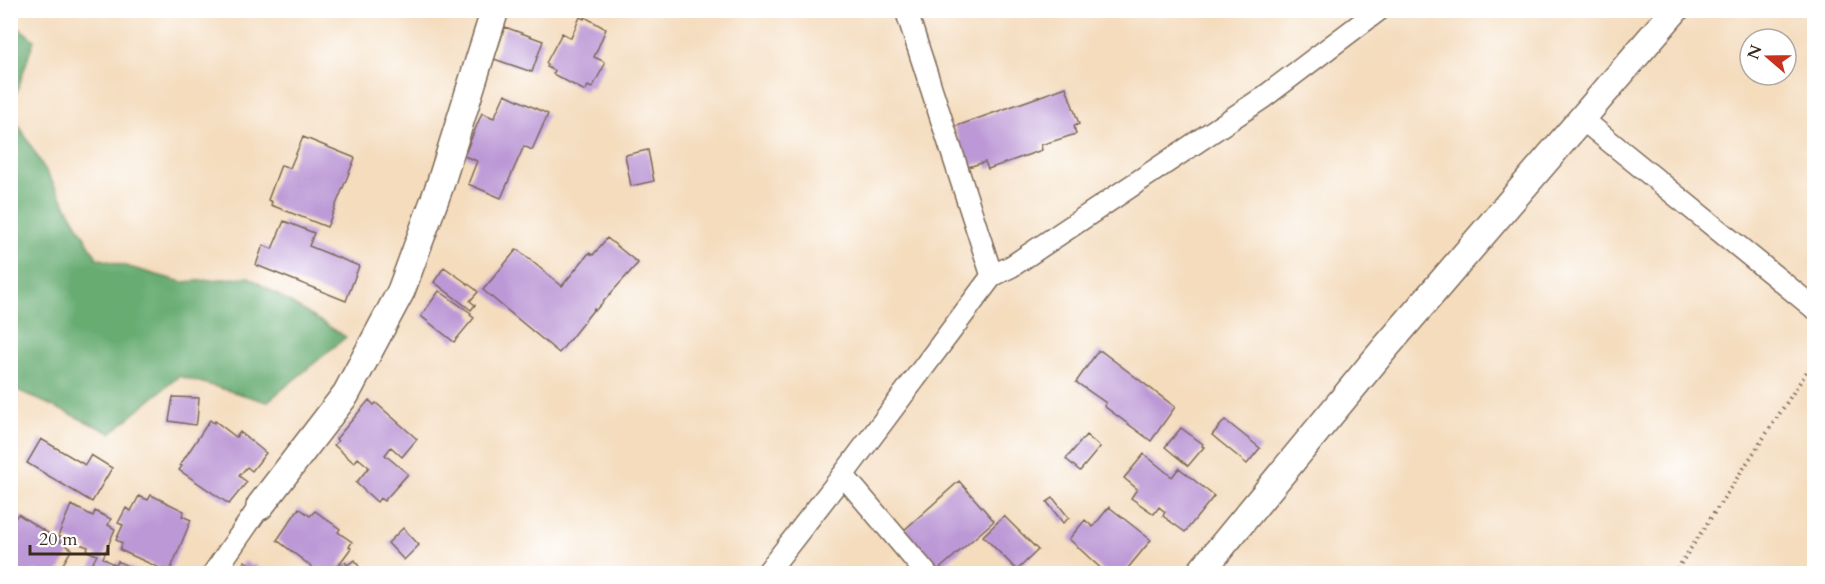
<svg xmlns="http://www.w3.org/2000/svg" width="1825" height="584" font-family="Cardo,serif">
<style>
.forest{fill:#67ac72;stroke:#516b48;stroke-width:1.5}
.building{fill:#bc98d6}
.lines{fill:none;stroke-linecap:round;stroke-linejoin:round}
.minor-casing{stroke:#7c6856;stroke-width:24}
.tertiary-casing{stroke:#7c6856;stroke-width:30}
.path{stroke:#7c6856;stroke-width:4;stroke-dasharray:1.5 4.5;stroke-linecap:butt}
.minor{stroke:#fff;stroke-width:21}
.tertiary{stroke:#fff;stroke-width:27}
</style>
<rect width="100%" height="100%" fill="#fff"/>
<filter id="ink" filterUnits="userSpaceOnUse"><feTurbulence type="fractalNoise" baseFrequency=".0167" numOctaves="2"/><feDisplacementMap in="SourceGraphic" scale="12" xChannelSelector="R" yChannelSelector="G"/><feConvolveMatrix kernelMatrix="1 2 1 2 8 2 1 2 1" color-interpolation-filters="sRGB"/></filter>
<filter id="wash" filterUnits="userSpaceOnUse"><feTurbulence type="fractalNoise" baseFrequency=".008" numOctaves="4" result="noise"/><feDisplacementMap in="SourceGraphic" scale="24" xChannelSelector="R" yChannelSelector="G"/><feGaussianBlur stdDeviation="1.35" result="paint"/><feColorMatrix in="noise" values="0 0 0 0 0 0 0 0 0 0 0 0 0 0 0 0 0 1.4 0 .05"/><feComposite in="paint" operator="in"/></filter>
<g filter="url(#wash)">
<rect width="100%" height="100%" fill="#f4dcbd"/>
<path class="forest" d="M11,21L34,40L11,109Z
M11,112L97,258L182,282L249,277L346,337L267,402L179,376L111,433L11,387Z"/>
<g id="blocks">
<path class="building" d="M580,17L584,19L585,17L606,29L594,57L603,61L605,64L592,88L588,86L585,91L553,74L555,71L547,67L548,65L546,63L562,33L571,38Z
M505,27L543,41L532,72L494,59Z
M1066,87L1079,124L1074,126L1076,134L1041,145L1042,150L988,169L985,162L968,167L954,127Z
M505,94L548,114L532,150L524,146L501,198L468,184L477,161L464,156L482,113L494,118Z
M303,137L355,158L327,227L271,205L272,202L268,200L281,165L290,168Z
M648,150L654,181L631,186L625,155Z
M284,221L314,233L309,246L359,266L346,301L256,265L263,245L272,249Z
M607,238L638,263L595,311L594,309L559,353L483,290L517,249L562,286L589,253L593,255Z
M444,267L475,289L478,292L470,301L475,305L471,310L434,282Z
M439,291L471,313L470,315L474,318L454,342L421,316Z
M1098,351H1101L1175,407L1151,441L1104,406L1106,403L1076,382Z
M173,397L199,398L197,421L195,425L169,421Z
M369,400L374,405L376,403L417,439L402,457L391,447L385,455L408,474L384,501L380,498L377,502L356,483L369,467L358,458L354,463L334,445L338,441L336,439Z
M210,420L214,423L215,421L236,437L240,432L266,453L252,471L247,467L239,476L247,482L229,504L179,470L182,466L180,465Z
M1225,420L1260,448L1247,464L1212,435Z
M1181,428L1203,444L1202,446L1204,447L1188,466L1165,447Z
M1086,435L1100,447L1080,471L1066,459Z
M41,439L85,465L91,455L112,468L92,502L27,463Z
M1144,454L1172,477L1179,468L1214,496L1185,532L1163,516L1165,512L1159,507L1154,514L1131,498L1137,489L1124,478Z
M959,481L994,521L937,571L902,532Z
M151,495L184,511L182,516L191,520L170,571L164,569V570L120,550L122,543L116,540L123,525L118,523L126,508L131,511L139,496L148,500Z
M1053,498L1069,518L1063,523L1047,502Z
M71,505L93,516L95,511L111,519L108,525L115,529L103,558L116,566L118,561L142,574H87L97,555L87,551L88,547L58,536Z
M1109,507L1151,540L1123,574H1107L1069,539L1085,520L1093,527Z
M299,508L310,516L315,511L340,529L338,532L352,542L349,547L351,548L332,574H321L277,540Z
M18,514L72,549L57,574H40L35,570L33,574H10V525Z
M1004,516L1038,550L1017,570L983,536Z
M403,528L419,545L404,560L388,543Z
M355,560L362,572L336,574L338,572L336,568L345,562L347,565Z
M245,561L252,566L254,564L265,574H235Z"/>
</g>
</g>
<g filter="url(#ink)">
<use href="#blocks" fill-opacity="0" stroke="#7c6856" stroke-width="1.5"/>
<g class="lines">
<g class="minor-casing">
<path id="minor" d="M906,10L992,276
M1582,119L1814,308
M843,475L927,574
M213,574L260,506
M766,574L843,475L992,276L1012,266L1264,97L1379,10"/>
</g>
<g class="tertiary-casing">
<path id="tertiary" d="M260,506L346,394L401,291L440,185L495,10
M1199,574L1386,347L1675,10"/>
</g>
<path class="path" d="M1674,574L1814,361"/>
<use href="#minor" class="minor"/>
<use href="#tertiary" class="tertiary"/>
</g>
</g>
<rect width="1825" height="584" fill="none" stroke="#fff" stroke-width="36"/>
<g transform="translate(1768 57) rotate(290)"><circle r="28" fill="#ffffff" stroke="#b1aaa5" stroke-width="1.5"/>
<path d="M0-4.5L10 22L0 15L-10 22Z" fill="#c8321e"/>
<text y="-9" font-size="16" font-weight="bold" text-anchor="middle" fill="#3b2a1e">N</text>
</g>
<path d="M30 545v9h78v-9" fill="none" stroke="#3b2a1e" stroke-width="3"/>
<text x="39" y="545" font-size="18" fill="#3b2a1e" stroke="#ffffff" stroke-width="4.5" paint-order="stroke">20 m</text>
</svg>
